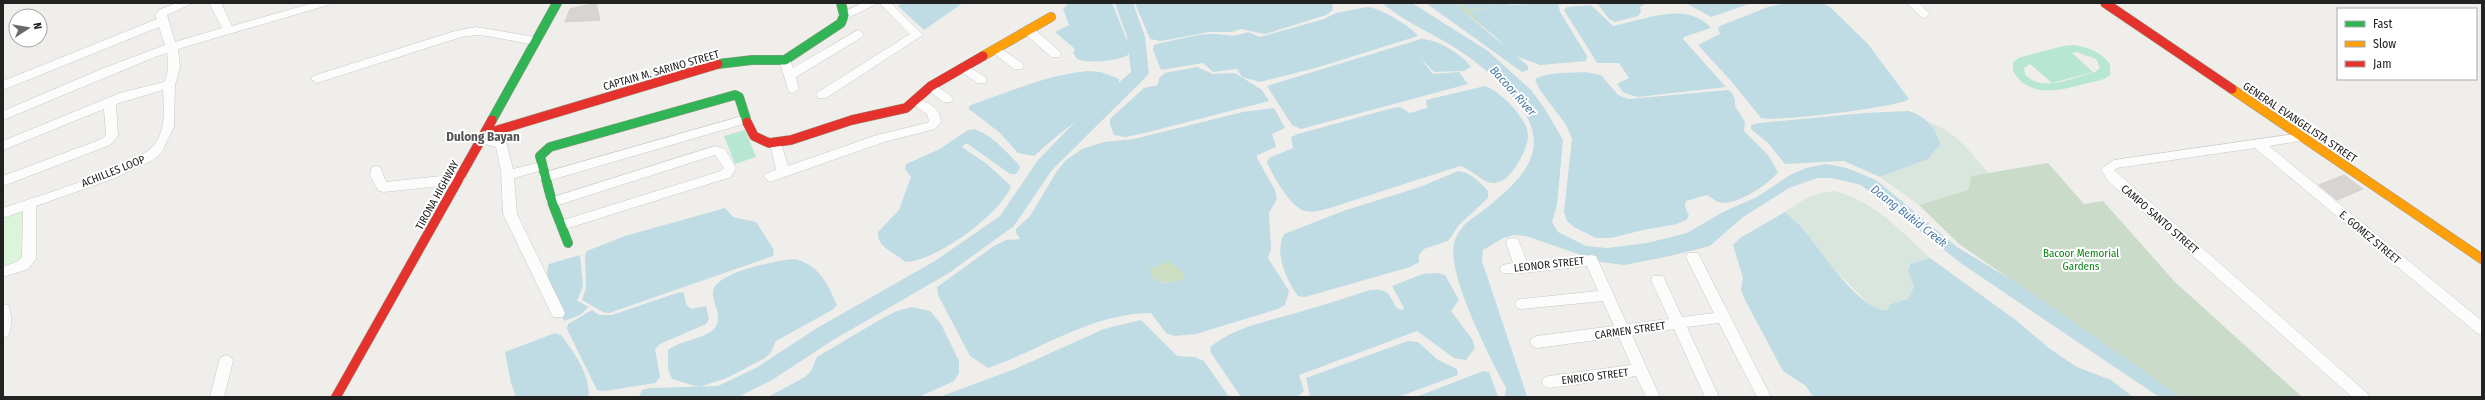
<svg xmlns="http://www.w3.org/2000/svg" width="2485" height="400" font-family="'Fira Sans Condensed',sans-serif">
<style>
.forest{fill:#cbdec1}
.wetland{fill:#d9e6de}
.cemetery{fill:#cadbca}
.park{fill:#daf5da}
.pitch{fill:#b7e6d2;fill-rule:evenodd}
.water{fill:#bfdbe3;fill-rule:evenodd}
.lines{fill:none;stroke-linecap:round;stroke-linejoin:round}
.river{fill:#bfdbe3;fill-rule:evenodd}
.building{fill:#d7d4d2;stroke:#d3d0cc}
.street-casing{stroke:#c9c8c7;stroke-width:1}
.fast-casing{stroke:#999a82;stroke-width:10}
.slow-casing{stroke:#999a82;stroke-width:10}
.jam-casing{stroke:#999a82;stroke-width:10}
.street{fill:#fdfcfc;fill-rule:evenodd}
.fast{stroke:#30b455;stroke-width:9}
.slow{stroke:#ff9f0a;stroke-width:9}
.jam{stroke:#e5322d;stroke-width:9}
.labels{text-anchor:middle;stroke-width:4;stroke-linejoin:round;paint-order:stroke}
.street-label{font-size:11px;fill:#222;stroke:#fff}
.park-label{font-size:11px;fill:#0c8416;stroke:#fff}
.water-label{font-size:12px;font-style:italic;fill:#4a7aab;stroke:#fff}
.quarter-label{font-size:13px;font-weight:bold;fill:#555;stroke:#fff}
</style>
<rect width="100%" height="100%" fill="#f0eeeb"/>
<path class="forest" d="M1457,3H1461L1468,10L1497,6L1469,12L1510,48L1464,12Z
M1169,261L1182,272L1185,279C1171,282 1151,289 1150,269Z"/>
<path class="wetland" d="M1929,122C1954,129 1972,155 1989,173L1971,176L1968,190L1919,205L1880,177L1928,159L1939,136Z
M1834,191C1873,200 1901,231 1930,258L1910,264L1908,271L1914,287L1908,299L1891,304L1887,310L1880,311L1870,305L1825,260L1802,228L1785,212C1802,200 1813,193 1834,191Z"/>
<path class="cemetery" d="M2048,163L2084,204L2103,201L2175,282L2302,397H2181L1959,244L1919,205L1968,190L1971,176Z"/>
<path class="park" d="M26,209L27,259L3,268V217Z"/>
<path class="pitch" d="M2074,45C2088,47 2101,52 2110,64V75C2103,81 2093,82 2084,84C2060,91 2028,98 2013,71V63L2018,58L2063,46ZM2076,52L2096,59L2100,68L2095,72C2074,77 2041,94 2025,74L2024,68L2030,64L2052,83L2093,72L2072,53Z
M745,130L756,157L735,164L724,136Z"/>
<path class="water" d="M903,3H963L924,30L898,6Z
M1069,3H1112L1130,48L1128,55C1117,61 1089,64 1077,59L1073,53L1075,49L1055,32L1069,25L1063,9Z
M1135,3H1332L1333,10L1326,15L1265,34L1241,29L1232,32H1209L1161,41L1150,39Z
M1382,3H1412L1488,51L1531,90L1545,109L1563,140L1557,205L1552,222L1558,232L1586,246L1607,248L1647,243L1687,233L1723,212L1757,197L1790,175L1806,168L1826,164L1847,168L1876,180L1957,247L2026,289L2181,397H2159L1962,264L1861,185L1832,178H1817L1789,188L1743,217L1710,246L1670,256L1624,265L1601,262L1526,236L1514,235L1503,238L1483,250L1482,261L1527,396L1505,397L1506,388C1490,357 1447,276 1454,244C1458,226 1472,219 1485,209C1525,177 1554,148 1516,100C1497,78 1474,59 1449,44C1427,31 1402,20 1382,3Z
M1426,3H1457L1464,12L1508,49L1469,12L1497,6L1468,10L1461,3H1515L1508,5L1558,3L1560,12L1587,56L1586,61L1540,65L1516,56L1528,66V70L1522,72Z
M1597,3H1647L1640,7L1641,12L1638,16L1615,22L1609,19Z
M1686,3H1752L1711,17Z
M1787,3H1823L1830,7L1868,44L1909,99C1901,107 1775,122 1761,118L1731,81L1698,45L1720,34L1718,29L1720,26L1768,7Z
M1591,5L1613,26C1644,20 1687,0 1711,28L1684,37L1683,39L1726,87L1638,97L1624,93L1617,84L1629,78L1619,63H1597L1564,10L1567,7Z
M1367,7C1378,7 1411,26 1418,36L1319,67L1260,82L1242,77L1237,69L1213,72L1203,63L1161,70L1153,50L1154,45L1160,43C1178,40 1198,33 1215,34C1232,35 1230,38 1248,32L1260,37L1324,19L1336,13Z
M1421,39C1437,39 1462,54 1471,67L1464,71L1434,72L1419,57L1433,74L1459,72L1468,84L1301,129L1292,125L1267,86Z
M1197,67L1213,74L1235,73L1262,90L1269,101L1145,133L1125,137L1114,135L1110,124V119L1144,88L1158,85L1159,78L1165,73Z
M1088,71L1101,72L1119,79V83L1103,101L1058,135L1034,156L1018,153L999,132L969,109V106L976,103C1012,91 1050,74 1088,71Z
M1584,72L1601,75L1618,95L1629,99L1728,90L1732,93L1735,100V106L1745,122L1744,131L1768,155L1778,172C1768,185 1741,202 1724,203C1717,203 1712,198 1707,195L1686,201L1685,207L1689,216L1686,220L1677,224L1643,230L1611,238H1596L1574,227L1567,221L1564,212L1572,139L1566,125L1540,90L1535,80C1542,72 1573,73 1584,72Z
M1485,86C1500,91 1530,120 1528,138C1526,152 1510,185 1492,183C1481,182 1472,169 1460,166L1330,208C1322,210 1313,213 1305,211C1290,207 1273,176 1267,162L1269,158L1293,148L1291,137L1298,134L1389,109L1400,107L1410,113L1427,108L1426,100Z
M1274,108L1285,128L1272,134L1276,147L1257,155V158L1275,190L1277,199L1269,213L1271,249L1268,258L1289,291L1285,305L1278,309L1196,334L1174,336L1166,333L1151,313C1093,313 1042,349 988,368L970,356L938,295L937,287L994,246L1006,240L1020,239L1016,233V229L1030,216L1057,171L1066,160L1082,149L1104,142L1134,139L1243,112ZM1169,261L1182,272L1185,279C1171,282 1151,289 1150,269Z
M1909,111C1925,116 1937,128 1940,144L1928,159L1880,177L1844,161L1785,164L1768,143L1751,129V125L1759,123L1865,113Z
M974,129C992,135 1006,151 1019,165L1020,168L1016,174H1010L968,144H965L962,147L987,164L1011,186C1001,214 935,262 905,262C895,252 877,248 878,232L899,210L911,177L905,169L906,164L940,149L968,130Z
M1458,171C1470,172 1480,182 1488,191V198L1459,225L1448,241L1424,249L1419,255V262L1410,267L1305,297L1298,296C1286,280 1274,252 1284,234L1346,210L1420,187Z
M725,208L733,217L756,222L774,250L773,256L609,313L603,312L582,300L586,288L585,255L587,251L625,236Z
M1785,212C1791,218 1798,223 1803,229C1820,249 1860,312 1887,310L1891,304L1908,299L1914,287L1908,271L1910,264L1930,258L2017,321L2050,349L2077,367L2111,380L2133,397H1813L1806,386L1783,371L1744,298L1741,290L1743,278L1733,245L1740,238Z
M580,255L583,286L577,301L589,307L580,315L564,321C559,305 542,280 549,264Z
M795,259C819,265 828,284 837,305L832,310L776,341L771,352L765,358L727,378L699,387L672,379L668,369V350C681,340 701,340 713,330C725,318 712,304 713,292C714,272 779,260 795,259Z
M1437,273L1445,275L1459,300L1451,311L1472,339L1475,348L1466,360L1454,358L1417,331L1299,375L1304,391L1297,397H1241L1211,353L1210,347C1233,328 1267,321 1296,313C1321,306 1345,298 1370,290C1389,288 1388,294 1397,308L1402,310L1404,308L1392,286L1423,274Z
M680,292L684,293L686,304L691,309L706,306L709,319L706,324L660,344L655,349L660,377L655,383L605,391L597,390L567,329L568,324L592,310L599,315H612Z
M912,307L930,311L941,324L959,361V373L954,381L919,397H768L805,377L811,371L817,357L883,318L897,311Z
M1141,320L1177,356L1195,357L1204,361L1229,397H939L1015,369L1104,329Z
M555,333L561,335C574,352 589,373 589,395L585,397H516L511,383L505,352Z
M1408,341L1418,342L1438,360L1457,369L1458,375L1398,397H1306L1310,395L1306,378Z
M1483,371L1489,372L1498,397H1416Z"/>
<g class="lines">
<path class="river" d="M1115,3H1133L1145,37L1149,74L1052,170L1014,226L949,273L833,340L772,380L738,397H639L642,390L650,388L718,386L756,368L817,328L935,261L1000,216L1038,160L1084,113L1131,72L1127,37Z"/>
</g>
<path class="building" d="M596,3L600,20L565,22L570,9Z
M2344,175L2363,189L2337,200L2319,185Z"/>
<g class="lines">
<g class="street-casing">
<path id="street" d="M176,3H193L167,15L175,42L222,28L209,3H221L232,26L313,3H330L328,5L178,49L180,67L175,85L174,126L162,152L153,160L115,178L36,206V259L28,269L3,277V267L18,261L22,257L23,211L3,218V208C32,198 139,166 155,144C166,129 164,108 163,90L116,104L118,136L110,145L3,186V176L102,139L106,135L104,109L3,150V141L120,93L164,82C169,72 169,63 167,53L155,57L3,120V111L104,68L165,45L159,27L3,90V81L157,19L155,15L159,10Z
M862,3H878L848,18H840L838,15Z
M879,3H891L923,35L826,98H818L816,95L818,92L910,34Z
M1907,3H1919L1930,14L1924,18L1920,16Z
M1028,26L1032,27L1059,51L1061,54L1059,57H1051L1024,33L1022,30L1024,27Z
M476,27L535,37L541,41L535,45L488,36L476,35L461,37L317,83L311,79L313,76L455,31Z
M858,30L864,34L862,37L796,77L799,89L793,93L789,92L779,60L781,57H789L793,68Z
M996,45L1022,63L1024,66L1022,69H1014L992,52L990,49L992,46Z
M963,63L985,77L987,80L985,83H977L959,70L957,67Z
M931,82L951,96L953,99L951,102H943L927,89L925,86Z
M915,98C928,102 940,107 941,122L935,129L884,142L770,182L764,177L765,174L776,170L770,143L772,140H780L788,166L877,135L927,123L929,121L927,114L909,102Z
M746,115L752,119L750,122L544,182L538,177L539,174Z
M2301,133L2305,134L2307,137L2305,140L2269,146L2482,321V335L2477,333L2255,148L2117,168L2114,170L2367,393L2369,397H2352L2108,181L2101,169L2114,160Z
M482,135L499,138L506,142L513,169L542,162L548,166L546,169L514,178L517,214L565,313L563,317H553L503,214L501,171L496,147L478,142L476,139L478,136Z
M715,146L725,149L736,168L731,177L562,230L555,225L557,222L721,171L724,168L715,155L552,207L545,202L547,199Z
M376,166L380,167L386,182L460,174L466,179L460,184L383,192L378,190L370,176L372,167Z
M1513,238L1518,239L1527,262L1591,255L1596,256L1627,324L1669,319L1651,280L1653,276H1663L1682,317L1714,313L1686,257L1688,253H1698L1771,397H1757L1719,323L1687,327L1719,397H1705L1674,329L1632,335L1660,397H1646L1636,376L1549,388L1544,386L1542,382L1544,378L1549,376L1631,365L1619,337L1537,348L1532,346L1530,342L1532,338L1537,336L1614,326L1603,301L1522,309L1517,308L1515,304L1517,300L1522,299L1598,291L1587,266L1522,273H1502L1500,269L1502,265L1513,263L1506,243L1508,239Z
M3,304L8,305C12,312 12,329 8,336L3,338Z
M226,355L231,357L233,361L224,397H210L219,361L221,357Z"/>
</g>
<g class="fast-casing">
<path id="fast" d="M718,64L752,60H785L841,23L844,15L841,3
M492,120L557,3
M568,243L552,202L540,156L550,147L735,95L739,97L747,122"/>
</g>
<g class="slow-casing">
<path id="slow" d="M983,56L1051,17
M2232,89L2482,259"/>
</g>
<g class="jam-casing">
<path id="jam" d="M2105,3L2232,89
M747,122L754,136L769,143L791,140L852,120L906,108L931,86L983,56
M485,134L718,64
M336,397L492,120"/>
</g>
<use href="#street" class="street"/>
<use href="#fast" class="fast"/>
<use href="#slow" class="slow"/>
<use href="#jam" class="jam"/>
</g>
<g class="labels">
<g class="street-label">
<text transform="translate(661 70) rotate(-16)" y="4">CAPTAIN M. SARINO STREET</text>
<text transform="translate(2300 122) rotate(34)" y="4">GENERAL EVANGELISTA STREET</text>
<text transform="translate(113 171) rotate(-22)" y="4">ACHILLES LOOP</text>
<text transform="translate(437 195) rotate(-61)" y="4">TIRONA HIGHWAY</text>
<text transform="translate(2160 219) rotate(41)" y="4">CAMPO SANTO STREET</text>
<text transform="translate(2370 237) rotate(40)" y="4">E. GOMEZ STREET</text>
<text transform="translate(1549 264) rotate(-6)" y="4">LEONOR STREET</text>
<text transform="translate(1630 330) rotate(-8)" y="4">CARMEN STREET</text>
<text transform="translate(1595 376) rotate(-7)" y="4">ENRICO STREET</text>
</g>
<g class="park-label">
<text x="2081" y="257">Bacoor Memorial<tspan x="2081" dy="13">Gardens</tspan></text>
</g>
<g class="water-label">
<text transform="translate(1513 91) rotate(48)" y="4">Bacoor River</text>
<text transform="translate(1909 216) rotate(38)" y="4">Daang Bukid Creek</text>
</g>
<g class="quarter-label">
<text x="483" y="141">Dulong Bayan</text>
</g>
</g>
<rect width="2485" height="400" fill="none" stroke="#222222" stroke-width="8"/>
<rect x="2337" y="8" width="140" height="72" fill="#ffffff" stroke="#a7a7a7"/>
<rect x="2345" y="21" width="20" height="6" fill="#30b455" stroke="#a7a7a7"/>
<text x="2373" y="28" font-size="12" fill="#222222">Fast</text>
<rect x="2345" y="41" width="20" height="6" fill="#ff9f0a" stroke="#a7a7a7"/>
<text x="2373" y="48" font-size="12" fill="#222222">Slow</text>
<rect x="2345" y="61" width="20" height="6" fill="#e5322d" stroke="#a7a7a7"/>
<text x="2373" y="68" font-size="12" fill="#222222">Jam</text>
<g transform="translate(28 28) rotate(78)"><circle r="19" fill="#ffffff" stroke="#a7a7a7"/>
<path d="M0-3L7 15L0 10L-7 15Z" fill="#6a6968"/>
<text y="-6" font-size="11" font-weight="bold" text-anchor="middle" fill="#222222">N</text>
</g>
</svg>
